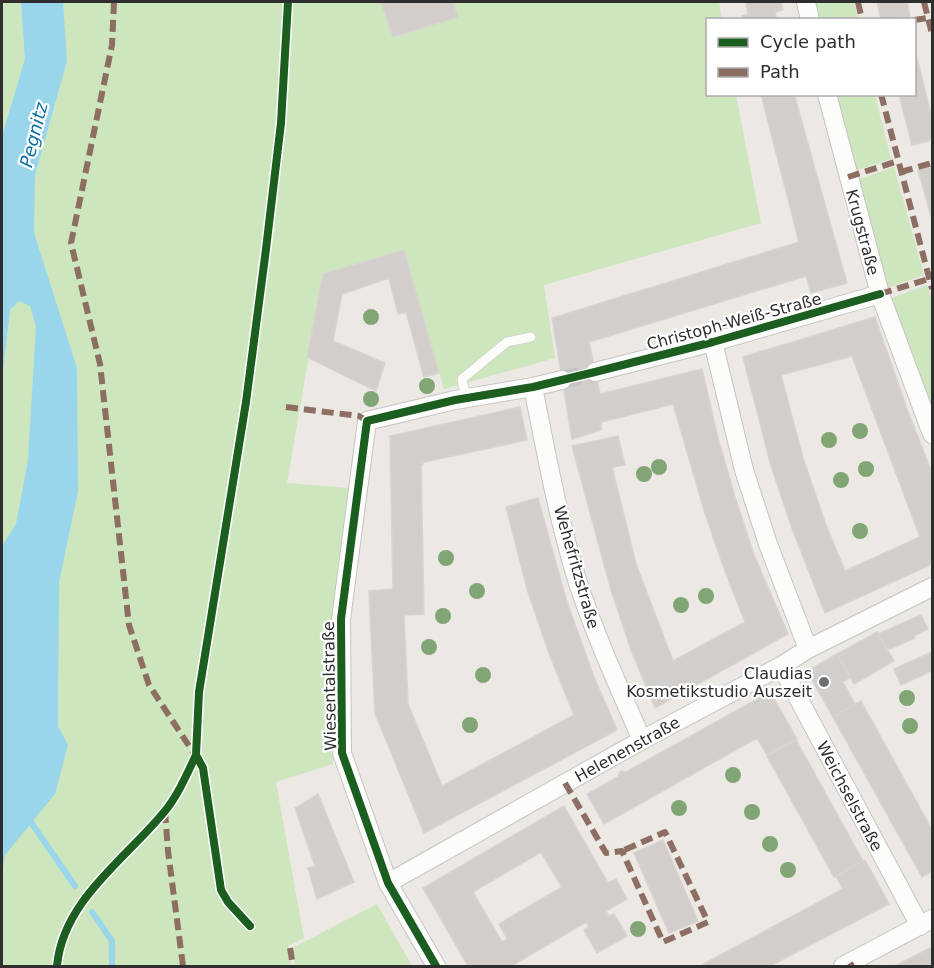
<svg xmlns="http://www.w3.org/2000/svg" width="934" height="968" font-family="'DejaVu Sans',sans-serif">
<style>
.green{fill:#cee6be}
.water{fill:#99d6ec}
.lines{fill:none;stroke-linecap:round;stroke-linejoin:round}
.stream{stroke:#99d6ec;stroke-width:6}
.building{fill:#d1cecb;stroke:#d7d4d0;stroke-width:1.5;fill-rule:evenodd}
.street-tunnel{stroke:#c6c3c0;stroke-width:18;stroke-dasharray:18 9;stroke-linecap:butt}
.lane-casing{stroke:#c5c4c5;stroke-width:10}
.street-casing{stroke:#c5c4c5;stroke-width:20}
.lane{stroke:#fcfcfb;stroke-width:9}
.street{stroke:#fcfcfb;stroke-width:18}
.quiet{stroke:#8d6e63;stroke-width:6;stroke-dasharray:12 6;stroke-linecap:butt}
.cycleway-casing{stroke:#fff;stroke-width:11}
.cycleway{stroke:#1b5e20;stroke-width:8}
.tree{fill:#82a575}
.poi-dot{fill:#706f6e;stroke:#fff;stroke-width:2}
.labels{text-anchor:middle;stroke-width:4.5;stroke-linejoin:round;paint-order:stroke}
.street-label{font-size:16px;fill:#2e2e2e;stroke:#fff}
.poi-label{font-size:16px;fill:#2e2e2e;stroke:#fff;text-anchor:end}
.water-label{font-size:18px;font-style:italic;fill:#0d6fa3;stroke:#fff}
</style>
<rect width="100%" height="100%" fill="#ece8e4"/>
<path class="green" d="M2,2H719L722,19L708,20V94L736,95L761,223L544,285L555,358L444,389L404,250L323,274L287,483L349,488L325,696L333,764L276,782L304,938L288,946L292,966H2Z
M813,2H854L858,19H817Z
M835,95H875L891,159L854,171Z
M894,167L924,275L888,288L856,180Z
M927,285L932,301V416L891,298Z
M377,904L412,966H295L292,948Z"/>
<path class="water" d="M21,2H63L67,61L35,175L34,233L77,368L78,491L59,583L58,726L68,745L55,794L5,855L2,874V546L16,524L28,460L36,326L30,306L19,301L10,310L2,379V136L25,59Z"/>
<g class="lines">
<path class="stream" d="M28,818L75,886
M92,912L112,941V966"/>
</g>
<path class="building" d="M381,2H453L458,17L393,37Z
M746,2H781L783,10L775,12L777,20H743L742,16L748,14Z
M877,2H907L910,17L881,20Z
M914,46L932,118V140L912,145L899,94H914Z
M761,94H794L847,283L811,293L806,276L589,342L600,394L702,369L718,438L735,497L754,555L788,634L655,708L631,650L611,590L572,446L618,436L625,465L612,467L636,564L673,661L745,622L723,566L704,510L673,404L601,422V430L572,439L552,318L799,242Z
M932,166V220L918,170Z
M404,250L439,373L424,377L406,312L398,314L389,278L342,294L333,341L385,363L376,391L307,357L323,274Z
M875,317L907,409L932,473V564L825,613L793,531L771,466L743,357ZM852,356L920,537L845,571L826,525L803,458L781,375Z
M520,407L527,440L424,462L421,466L424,614L404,615L408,704L442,786L574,715L550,656L528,592L506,507L538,498L566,599L594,677L617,730L424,833L375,713L369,591L393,589L390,436Z
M921,615L928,629L914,636L915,638L887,650L878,634Z
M877,632L894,661L854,684L837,654Z
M932,652V671L901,685L894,669Z
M837,654L851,677L843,682L855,704L833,717L807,671Z
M770,692L797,739L767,755L757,738L604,824L587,794L618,777L620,771L626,772Z
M861,701L932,830V871L922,877L833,717Z
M796,740L863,861L834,877L767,756Z
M318,794L354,882L317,899L308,868L315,866L295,808Z
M564,806L608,883L616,879L627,899L606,911L609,916L614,914L627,936L597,953L584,930L589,927L586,922L513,965L514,966H468L423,888ZM541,852L562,887L499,924L507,939L502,942L473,892Z
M663,840L698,921L669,933L634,853Z
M865,860L889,904L770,966H700L843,889L836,876Z
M932,947V966H895Z"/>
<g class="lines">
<path class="street-tunnel" d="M562,380L595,372"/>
<g class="lane-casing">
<path id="lane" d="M466,398L462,379L507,342L531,337"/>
</g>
<g class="street-casing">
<path id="street" d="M806,2L810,20
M827,94L880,294L932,434
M713,342L744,470L768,544L808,649
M595,372L713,342L880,294
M533,387C546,452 558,519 578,583C596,637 619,688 642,740
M781,666L920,926
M388,883L642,740L781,666L808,649L932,587
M436,966L388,883L342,753L341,619L367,421L455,400L533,387L562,380
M843,966L932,919"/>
</g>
<use href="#lane" class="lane"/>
<use href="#street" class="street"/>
<path class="quiet" d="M114,2L112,45L71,243L100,364L129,625L149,685L195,755
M858,2L862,20
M924,2L932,34
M914,20L928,18
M881,94L932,289
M901,172L932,163
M848,177L898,161
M880,294L929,279
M286,407L359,416L367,421
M565,783L606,853L622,851L663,942L708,922L665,832L622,851
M165,811L168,851L183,966
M290,948L293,966
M850,963L852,966"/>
<g class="cycleway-casing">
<path id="cycleway" d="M250,926L228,902L221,890L203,768L196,755L199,692L246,402L266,249L281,123L288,2
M57,966C63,900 126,859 165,811C178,795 187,774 196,755
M436,966L388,883L342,753L341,619L367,421L455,400L533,387L595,372L713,342L880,294"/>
</g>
<use href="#cycleway" class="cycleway"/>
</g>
<g class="tree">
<circle cx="371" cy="317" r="8"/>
<circle cx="427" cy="386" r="8"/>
<circle cx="371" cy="399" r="8"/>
<circle cx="860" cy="431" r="8"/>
<circle cx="829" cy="440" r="8"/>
<circle cx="659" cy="467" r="8"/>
<circle cx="866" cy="469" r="8"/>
<circle cx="644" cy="474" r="8"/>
<circle cx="841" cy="480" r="8"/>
<circle cx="860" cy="531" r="8"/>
<circle cx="446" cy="558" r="8"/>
<circle cx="477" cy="591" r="8"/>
<circle cx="706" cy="596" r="8"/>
<circle cx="681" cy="605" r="8"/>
<circle cx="443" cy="616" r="8"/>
<circle cx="429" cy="647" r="8"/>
<circle cx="483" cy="675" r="8"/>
<circle cx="907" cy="698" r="8"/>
<circle cx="470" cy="725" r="8"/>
<circle cx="910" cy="726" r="8"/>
<circle cx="733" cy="775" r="8"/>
<circle cx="679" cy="808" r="8"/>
<circle cx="752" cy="812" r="8"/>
<circle cx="770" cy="844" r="8"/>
<circle cx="788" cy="870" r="8"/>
<circle cx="638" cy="929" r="8"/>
</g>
<circle class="poi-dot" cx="824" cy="682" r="6"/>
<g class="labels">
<g class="street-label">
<text transform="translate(863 232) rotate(75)" y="6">Krugstraße</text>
<text transform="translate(734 321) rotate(-15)" y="6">Christoph-Weiß-Straße</text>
<text transform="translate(577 567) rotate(74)" y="6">Wehefritzstraße</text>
<text transform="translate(329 686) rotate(-91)" y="6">Wiesentalstraße</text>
<text transform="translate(627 749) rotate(-29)" y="6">Helenenstraße</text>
<text transform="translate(850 796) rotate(62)" y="6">Weichselstraße</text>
</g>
<g class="poi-label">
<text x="812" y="679">Claudias<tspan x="812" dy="18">Kosmetikstudio Auszeit</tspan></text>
</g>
<g class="water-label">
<text transform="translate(34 135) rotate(-76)" y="6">Pegnitz</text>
</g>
</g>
<rect width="934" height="968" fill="none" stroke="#2e2e2e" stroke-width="6"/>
<rect x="706" y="18" width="210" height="78" fill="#ffffff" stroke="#ababab" stroke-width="1.5"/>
<rect x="718" y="38" width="30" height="9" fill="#1b5e20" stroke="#ababab" stroke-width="1.5"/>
<text x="760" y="48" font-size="18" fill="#2e2e2e">Cycle path</text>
<rect x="718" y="68" width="30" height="9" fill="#8d6e63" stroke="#ababab" stroke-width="1.5"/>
<text x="760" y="78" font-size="18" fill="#2e2e2e">Path</text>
</svg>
